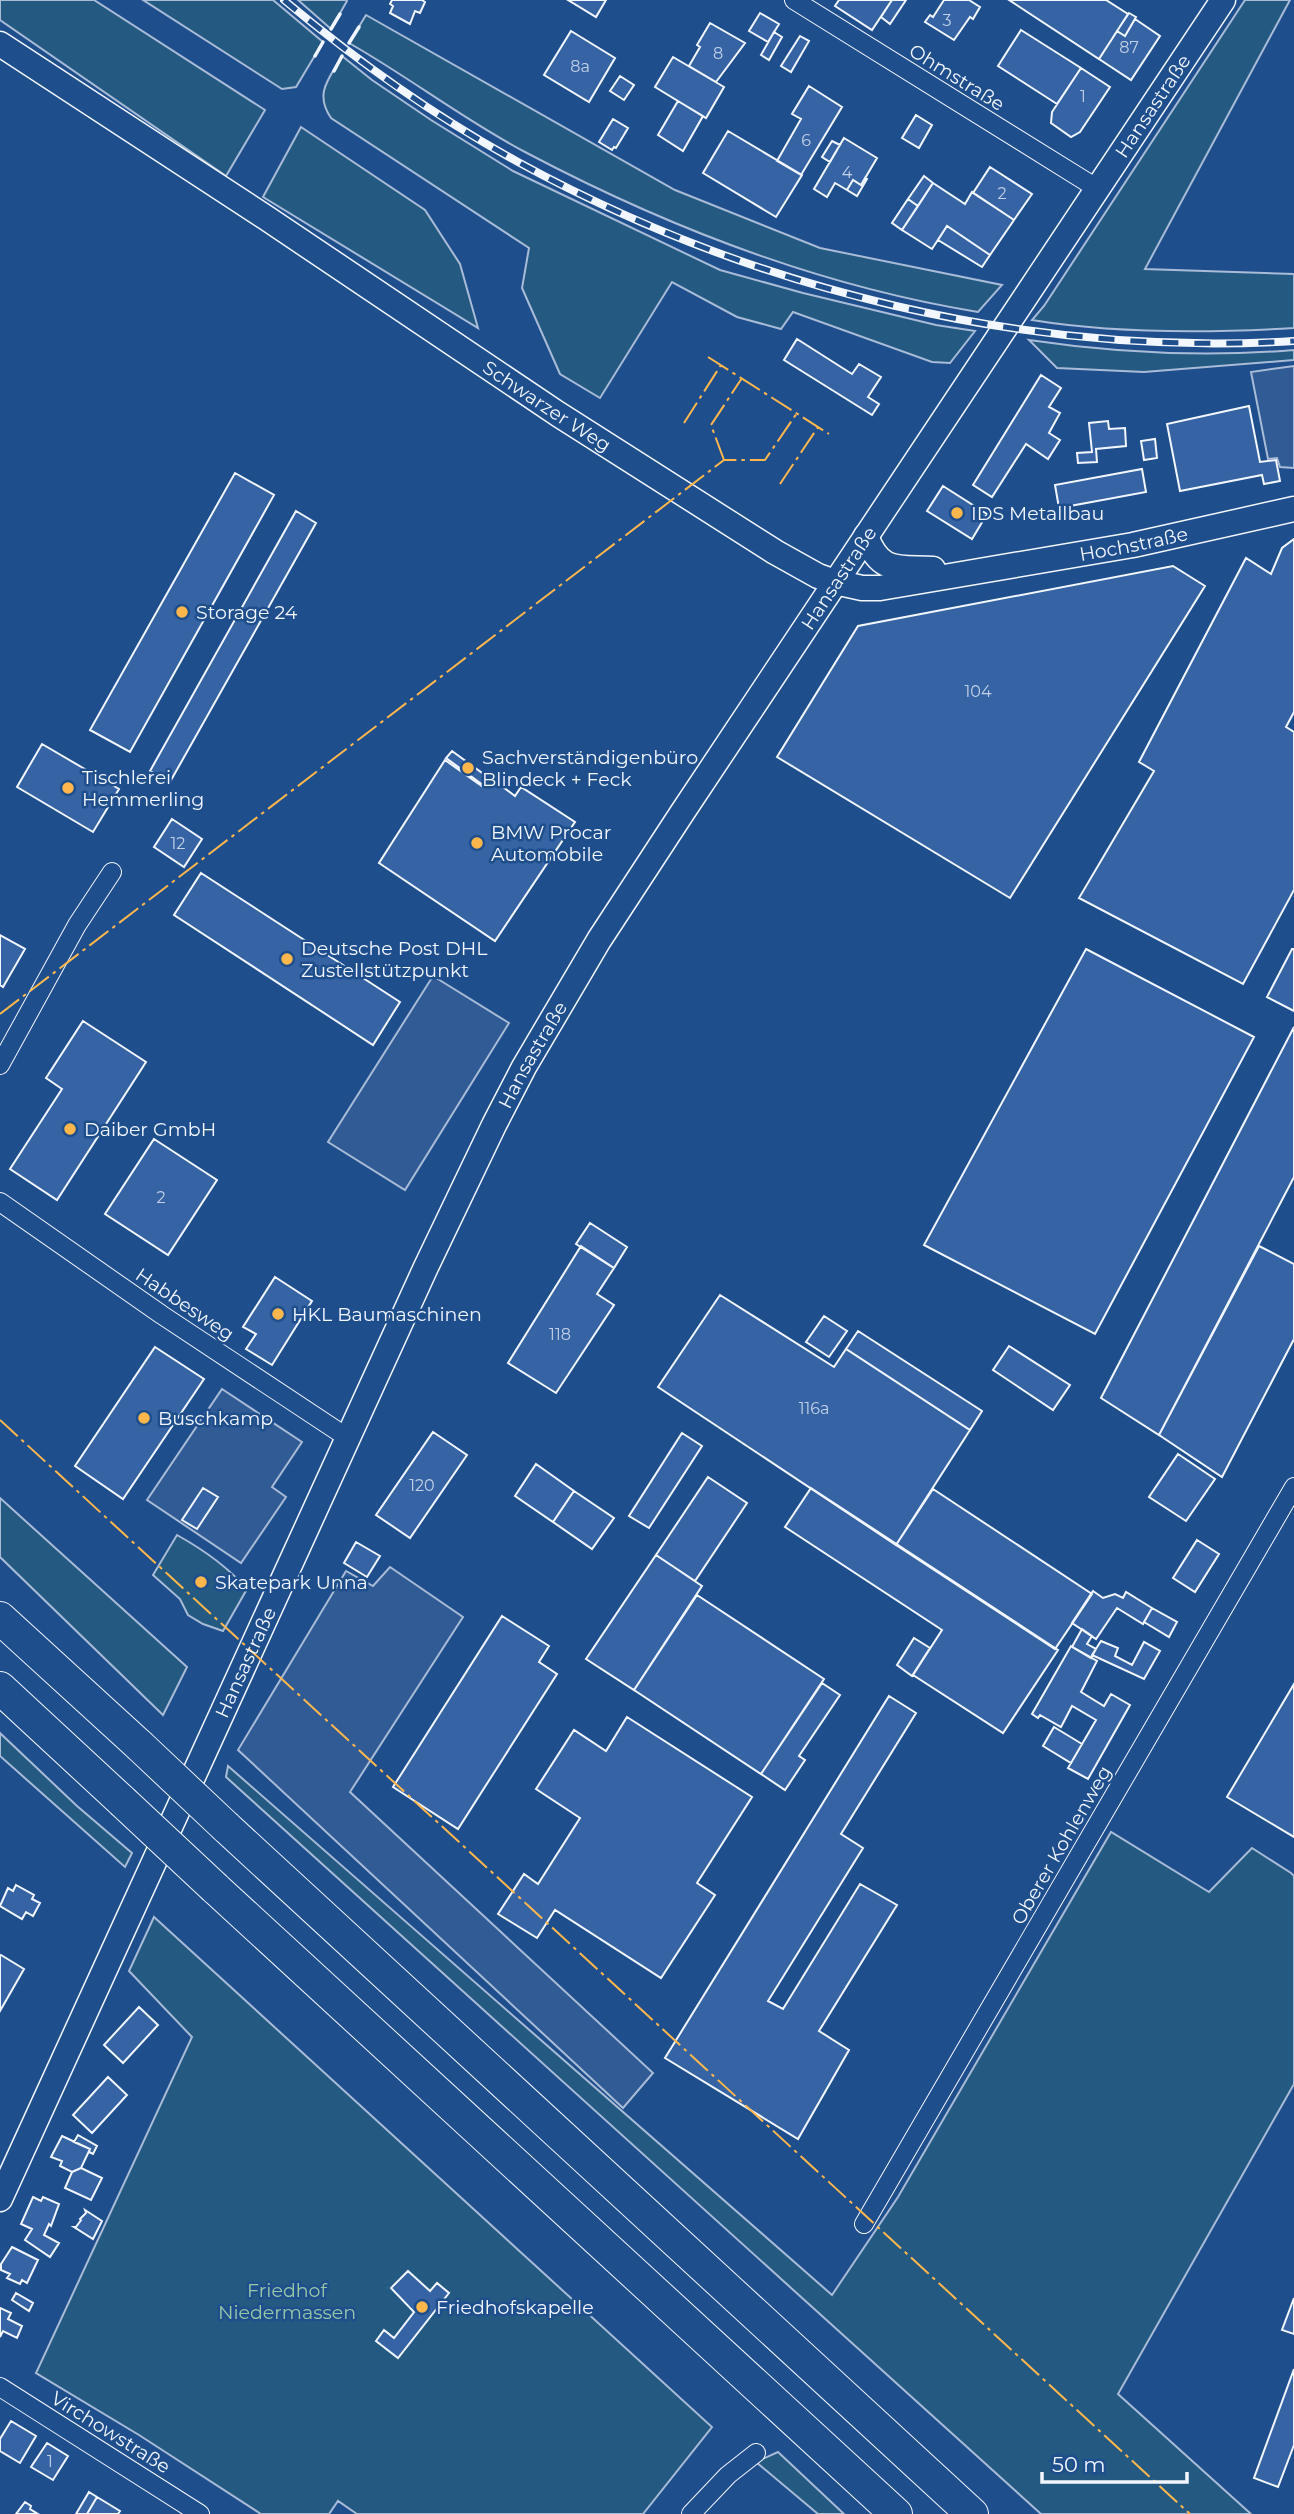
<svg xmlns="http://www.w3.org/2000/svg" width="1294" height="2514" font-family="Montserrat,sans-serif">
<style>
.green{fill:#245a82;stroke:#a8bbd7;stroke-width:2}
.parking{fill:#305b95;stroke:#a8bbd7;stroke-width:2}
.building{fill:#3563a3;stroke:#f2f6ff;stroke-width:2}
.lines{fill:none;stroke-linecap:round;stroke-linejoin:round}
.street-casing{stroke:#f2f6ff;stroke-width:20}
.secondary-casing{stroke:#f2f6ff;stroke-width:27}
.highway-casing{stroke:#f2f6ff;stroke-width:34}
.street{stroke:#1f4e8c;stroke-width:18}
.secondary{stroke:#1f4e8c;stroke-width:24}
.highway{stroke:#1f4e8c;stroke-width:32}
.rail-casing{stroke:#f2f6ff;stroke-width:8}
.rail{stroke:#1f4e8c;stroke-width:5;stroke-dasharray:16;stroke-linecap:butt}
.highway-bridge-casing{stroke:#f2f6ff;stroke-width:34;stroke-linecap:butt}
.highway-bridge{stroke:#1f4e8c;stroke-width:32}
.wall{stroke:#f2f6ff;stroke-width:3.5}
.power{stroke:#ffb74d;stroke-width:2;stroke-dasharray:24 5 3.5 5;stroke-linecap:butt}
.poi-dot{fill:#ffb74d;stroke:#1f4e8c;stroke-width:2.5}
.labels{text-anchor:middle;stroke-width:5;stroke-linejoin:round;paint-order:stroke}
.number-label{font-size:16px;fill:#c3d1e8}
.street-label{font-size:19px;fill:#f2f6ff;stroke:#1f4e8c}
.poi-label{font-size:19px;fill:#f2f6ff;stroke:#1f4e8c;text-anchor:start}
.park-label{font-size:19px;fill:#97c8a6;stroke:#1f4e8c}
</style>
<rect width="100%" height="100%" fill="#1f4e8c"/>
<path class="green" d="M0,0H94L265,110L226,176L0,20Z
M143,0H273L323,42L296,87L282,89Z
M298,0H346L347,1L331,29Z
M1245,0H1290L1145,269L1294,274V328C1208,333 1117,334 1032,320L1044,306Z
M366,15L675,190L820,248L1002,285L978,312C819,286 667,227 525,152C464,120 409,77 349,43Z
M342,56L372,80L431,120L513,171L720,270L803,293L936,325L975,331L950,363L932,362L793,312L781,329L737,317L672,282L600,398L560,374L522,288L529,248L331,118C314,93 329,79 342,56Z
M301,127L425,210L460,264L478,328L263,197Z
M1029,340C1116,353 1206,357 1294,350V360L1144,372L1057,368Z
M0,1498L187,1667L163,1715L0,1557Z
M177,1535C204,1550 227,1566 247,1589L223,1631L203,1624L188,1615L180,1599L153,1575Z
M0,1733L77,1806L132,1853L125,1867L0,1756Z
M228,1766L832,2295L898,2197L1111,1832L1209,1892L1252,1848L1291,1873L1294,1876V2084L1118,2394L1251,2514H1041L226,1777Z
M154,1917L712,2427L643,2514H357L338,2501L329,2514H261L139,2435L36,2373L192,2037L129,1971Z
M778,2452L844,2514H818L756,2462Z"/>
<path class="parking" d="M1294,366V468L1280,467L1277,458L1268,459L1251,372Z
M433,976L509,1023L405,1190L328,1142Z
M222,1389L302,1442L272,1487L286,1497L241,1563L147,1500Z
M390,1567L463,1617L350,1792L653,2073L623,2108L238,1750L346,1571L373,1586Z"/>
<path class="building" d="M392,0H422L425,2L420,13L415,11L410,24L390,13L393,6L390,4Z
M568,0H606L596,17Z
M839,0H892L872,30L835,6Z
M892,0H906L890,24L881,17Z
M944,0H969L980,7L973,19L970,17L954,40L925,22L930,15L933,17Z
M1009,0H1106L1128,14L1099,59Z
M760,13L779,24L768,42L749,31Z
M1129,13L1136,17L1125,36L1117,31Z
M1135,19L1160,36L1131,80L1099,59L1117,31L1125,36Z
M710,23L745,43L716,82L689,66L700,47L697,45Z
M1021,30L1081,68L1057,104L998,66Z
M571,31L615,58L589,102L544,75Z
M774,32L782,37L769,60L761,55Z
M800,36L809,41L791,72L781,66Z
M673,57L724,87L706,118L655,87Z
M1081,68L1110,87L1080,132L1071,137L1051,123L1052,112Z
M620,76L634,85L624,100L610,91Z
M809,86L842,107L801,175L777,161L801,119L792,114Z
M678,101L703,116L683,151L658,135Z
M916,115L932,125L919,148L902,138Z
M613,119L628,128L616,148L614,147L612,150L599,142Z
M728,131L802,175L776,217L703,173Z
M844,138L877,158L861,185L853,180L847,190L835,183L827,197L814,189Z
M832,141L840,145L830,162L822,157Z
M990,167L1032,194L1014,220L973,193Z
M924,176L933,183L918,206L908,199Z
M865,178L867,179L857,196L847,190L853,180L861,185Z
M933,183L965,204L972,192L1014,220L990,255L947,226L932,249L902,230Z
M908,199L918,206L902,230L892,223Z
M947,226L990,255L982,267L938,240Z
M797,339L852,374L859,364L881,377L868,397L879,404L872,415L784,360Z
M1041,375L1061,388L1049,407L1060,413L1049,433L1060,440L1048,459L1026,444L992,497L973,485Z
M1249,406L1260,462L1276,460L1280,481L1264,484L1262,475L1180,491L1167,424Z
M1108,421L1109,429L1125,428L1126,446L1096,449L1097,462L1078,463L1077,453L1092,452L1089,423Z
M1155,439L1157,458L1144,460L1141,441Z
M1142,469L1146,492L1059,508L1055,485Z
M235,473L274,495L130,752L90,730Z
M943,486L987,514L972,539L927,511Z
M296,511L316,523L170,782L150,771Z
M1294,539V712L1286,727L1294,732V890L1243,984L1079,898L1154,771L1139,762L1246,558L1271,574L1282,548Z
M1173,566L1205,586L1010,898L777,757L858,626Z
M42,744L119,789L93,832L17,787Z
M452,751L489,778L483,785L446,758Z
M445,760L483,787L492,779L515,796L521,787L575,822L495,941L379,863Z
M172,819L202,839L184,867L154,847Z
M201,873L400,1002L373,1045L174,915Z
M0,935L25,949L3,987L0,985Z
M1086,949L1254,1037L1095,1334L924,1245Z
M1292,949H1294V1011L1267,997Z
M83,1021L146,1062L57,1200L10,1169L62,1089L46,1078Z
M1294,1027V1177L1159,1435L1101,1398Z
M154,1139L217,1180L168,1255L105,1214Z
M590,1223L627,1247L614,1268L576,1244Z
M581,1246L614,1268L597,1294L614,1305L556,1393L508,1363Z
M1259,1246L1294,1264V1339L1222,1477L1159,1435Z
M275,1277L312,1301L272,1365L246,1349L256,1334L243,1327Z
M720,1295L834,1367L846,1349L970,1430L896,1545L658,1387Z
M824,1316L847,1331L829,1357L806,1342Z
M858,1331L982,1411L970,1430L846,1349Z
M1009,1346L1070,1385L1053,1410L993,1370Z
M155,1347L204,1379L123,1499L75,1466Z
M433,1432L467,1455L410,1538L376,1515Z
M682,1433L702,1446L649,1528L629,1516Z
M1178,1454L1215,1479L1186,1521L1149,1497Z
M536,1464L574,1491L553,1522L515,1496Z
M708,1477L747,1503L695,1581L656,1555Z
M203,1488L218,1497L197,1529L182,1520Z
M811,1488L1058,1650L1003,1733L913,1675L942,1630L785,1527Z
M933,1489L1092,1594L1055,1649L896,1545Z
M574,1491L614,1518L592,1549L553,1522Z
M1197,1540L1219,1554L1195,1592L1173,1578Z
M356,1542L380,1556L367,1577L344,1563Z
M656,1555L702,1586L634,1690L586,1659Z
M1093,1591L1103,1598L1115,1594L1123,1598L1126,1592L1152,1608L1143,1624L1117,1608L1096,1639L1072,1623Z
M697,1595L824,1679L761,1774L634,1690Z
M1152,1608L1177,1622L1169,1637L1144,1622Z
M502,1616L549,1646L539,1662L557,1674L458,1829L393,1787Z
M1082,1629L1092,1636L1087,1644L1096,1649L1091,1658L1072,1647Z
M914,1638L930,1648L912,1676L897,1665Z
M1101,1641L1118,1648L1115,1656L1132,1665L1144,1642L1160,1651L1144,1679L1092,1655Z
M1071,1646L1097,1661L1081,1692L1104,1706L1111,1694L1130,1705L1088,1779L1068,1768L1096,1720L1072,1706L1061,1727L1040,1715L1038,1718L1032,1714Z
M822,1683L840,1695L799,1756L805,1760L785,1790L761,1774Z
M1294,1684V1837L1227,1797Z
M889,1696L916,1713L841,1834L863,1848L768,2001L783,2009L860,1884L897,1905L819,2031L849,2050L798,2139L665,2058Z
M627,1717L752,1797L697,1883L715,1895L661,1978L555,1910L537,1938L498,1914L524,1874L538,1884L580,1818L536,1789L574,1730L606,1751Z
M1054,1727L1082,1744L1071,1763L1043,1746Z
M16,1885L34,1895L32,1899L40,1903L33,1916L26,1912L22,1919L0,1906L8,1888L13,1891Z
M1,1955L24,1969L0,2011V1956Z
M139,2007L158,2025L123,2063L104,2045Z
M108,2077L127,2095L92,2133L73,2115Z
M78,2135L97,2146L93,2154L89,2152L90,2149L74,2142Z
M62,2136L90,2149L81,2168L72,2172L60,2166L62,2161L51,2157Z
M81,2168L102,2178L91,2200L65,2188L72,2172Z
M33,2197L41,2201L43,2197L59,2204L51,2226L49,2224L44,2235L59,2243L50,2257L25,2240L32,2229L21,2224Z
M85,2210L102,2221L93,2239L74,2227H76L81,2220L80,2219L86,2213Z
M12,2247L38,2260L27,2283L22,2280L20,2284L7,2278L10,2274L1,2270V2264Z
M408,2271L430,2291L437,2283L449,2293L398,2358L376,2341L384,2330L394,2338L414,2312L391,2288Z
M16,2293L33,2303L29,2311L12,2300Z
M1294,2298V2334L1282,2330Z
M0,2308L11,2313L8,2319L22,2326L17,2338L3,2331L0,2337Z
M1294,2369V2445L1278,2487L1254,2478Z
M11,2421L36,2436L20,2463L0,2451V2439Z
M47,2443L68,2456L53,2480L31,2467Z
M89,2492L97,2497L87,2514H76Z
M97,2497L120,2511L118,2514H87Z
M25,2502L31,2506L30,2509L38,2514H16Z"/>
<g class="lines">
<g class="street-casing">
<path id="street" d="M794,0L1098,189
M0,1065L77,925L112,872
M0,1202L162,1315L348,1438
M864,2224L1294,1487
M0,2387L200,2514
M691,2514L728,2475L756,2453"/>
</g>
<g class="secondary-casing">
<g id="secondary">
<path id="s1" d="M0,44L265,217L558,414L775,552L818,576L835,582L862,588H880L1133,545L1294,509"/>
<path d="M866,536C880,574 898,567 933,569"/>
<path id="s2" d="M0,2199L426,1267L494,1125L524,1067L599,940L682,813L1223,0"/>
</g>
</g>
<g class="highway-casing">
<path id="highway" d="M0,1618L139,1745
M0,1688L122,1801
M226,1827L972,2514
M215,1888L896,2514"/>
</g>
<use href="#street" class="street"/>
<use href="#secondary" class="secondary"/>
<use href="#highway" class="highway"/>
<g class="rail-casing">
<path id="rail" d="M284,0C357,61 434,116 518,162C752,290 1027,357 1294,341"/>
</g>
<use href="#rail" class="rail"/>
<g class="highway-bridge-casing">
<path id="highway-bridge" d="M139,1745L226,1827
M122,1801L215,1888"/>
</g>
<use href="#highway-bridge" class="highway-bridge"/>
<path class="wall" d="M331,29L340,14
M349,43L359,27
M315,56L323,42
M334,71L342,56"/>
<path class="power" d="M708,357L829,434
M684,423L721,365
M724,460L711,425L742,378
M780,484L818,427
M0,1014L724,460H765L797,413
M0,1420L1190,2514"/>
</g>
<g class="poi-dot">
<circle cx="957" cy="513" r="7"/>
<circle cx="182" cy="612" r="7"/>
<circle cx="468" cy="768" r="7"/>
<circle cx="68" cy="788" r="7"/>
<circle cx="477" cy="843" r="7"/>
<circle cx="287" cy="959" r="7"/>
<circle cx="70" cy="1129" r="7"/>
<circle cx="278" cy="1314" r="7"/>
<circle cx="144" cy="1418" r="7"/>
<circle cx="201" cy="1582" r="7"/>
<circle cx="422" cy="2307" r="7"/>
</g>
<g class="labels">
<g class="number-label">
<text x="947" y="26">3</text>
<text x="1129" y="53">87</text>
<text x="718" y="59">8</text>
<text x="580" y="72">8a</text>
<text x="1083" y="102">1</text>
<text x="806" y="146">6</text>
<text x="847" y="178">4</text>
<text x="1002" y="199">2</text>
<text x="978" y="697">104</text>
<text x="178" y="849">12</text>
<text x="161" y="1203">2</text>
<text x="560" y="1340">118</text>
<text x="814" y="1414">116a</text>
<text x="422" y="1491">120</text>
<text x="50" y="2467">1</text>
</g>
<g class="street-label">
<text transform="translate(957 77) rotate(32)" y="7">Ohmstraße</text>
<text dy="7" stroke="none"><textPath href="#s2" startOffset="2396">Hansastraße</textPath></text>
<text dy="7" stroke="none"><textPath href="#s1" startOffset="656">Schwarzer Weg</textPath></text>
<text dy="7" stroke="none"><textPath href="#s1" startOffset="1297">Hochstraße</textPath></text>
<text dy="7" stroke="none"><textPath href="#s2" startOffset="1829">Hansastraße</textPath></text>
<text dy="7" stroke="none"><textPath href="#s2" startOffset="1262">Hansastraße</textPath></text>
<text transform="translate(185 1304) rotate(34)" y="7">Habbesweg</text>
<text dy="7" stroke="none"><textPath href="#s2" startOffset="590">Hansastraße</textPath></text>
<text transform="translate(1061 1845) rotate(-60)" y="7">Oberer Kohlenweg</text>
<text transform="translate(111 2432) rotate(32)" y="7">Virchowstraße</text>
</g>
<g class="poi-label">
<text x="971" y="520">IDS Metallbau</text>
<text x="196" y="619">Storage 24</text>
<text x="482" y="764">Sachverständigenbüro<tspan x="482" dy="22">Blindeck + Feck</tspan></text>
<text x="82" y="784">Tischlerei<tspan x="82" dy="22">Hemmerling</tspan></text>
<text x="491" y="839">BMW Procar<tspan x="491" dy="22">Automobile</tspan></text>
<text x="301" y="955">Deutsche Post DHL<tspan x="301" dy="22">Zustellstützpunkt</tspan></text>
<text x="84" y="1136">Daiber GmbH</text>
<text x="292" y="1321">HKL Baumaschinen</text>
<text x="158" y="1425">Buschkamp</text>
<text x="215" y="1589">Skatepark Unna</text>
<text x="436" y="2314">Friedhofskapelle</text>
</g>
<g class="park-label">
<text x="287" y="2297">Friedhof<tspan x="287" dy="22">Niedermassen</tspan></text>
</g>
</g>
<path d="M1042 2472v10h145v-10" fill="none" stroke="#f2f6ff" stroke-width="3.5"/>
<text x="1052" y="2472" font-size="21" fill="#f2f6ff" stroke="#1f4e8c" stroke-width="5" paint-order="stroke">50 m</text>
</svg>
